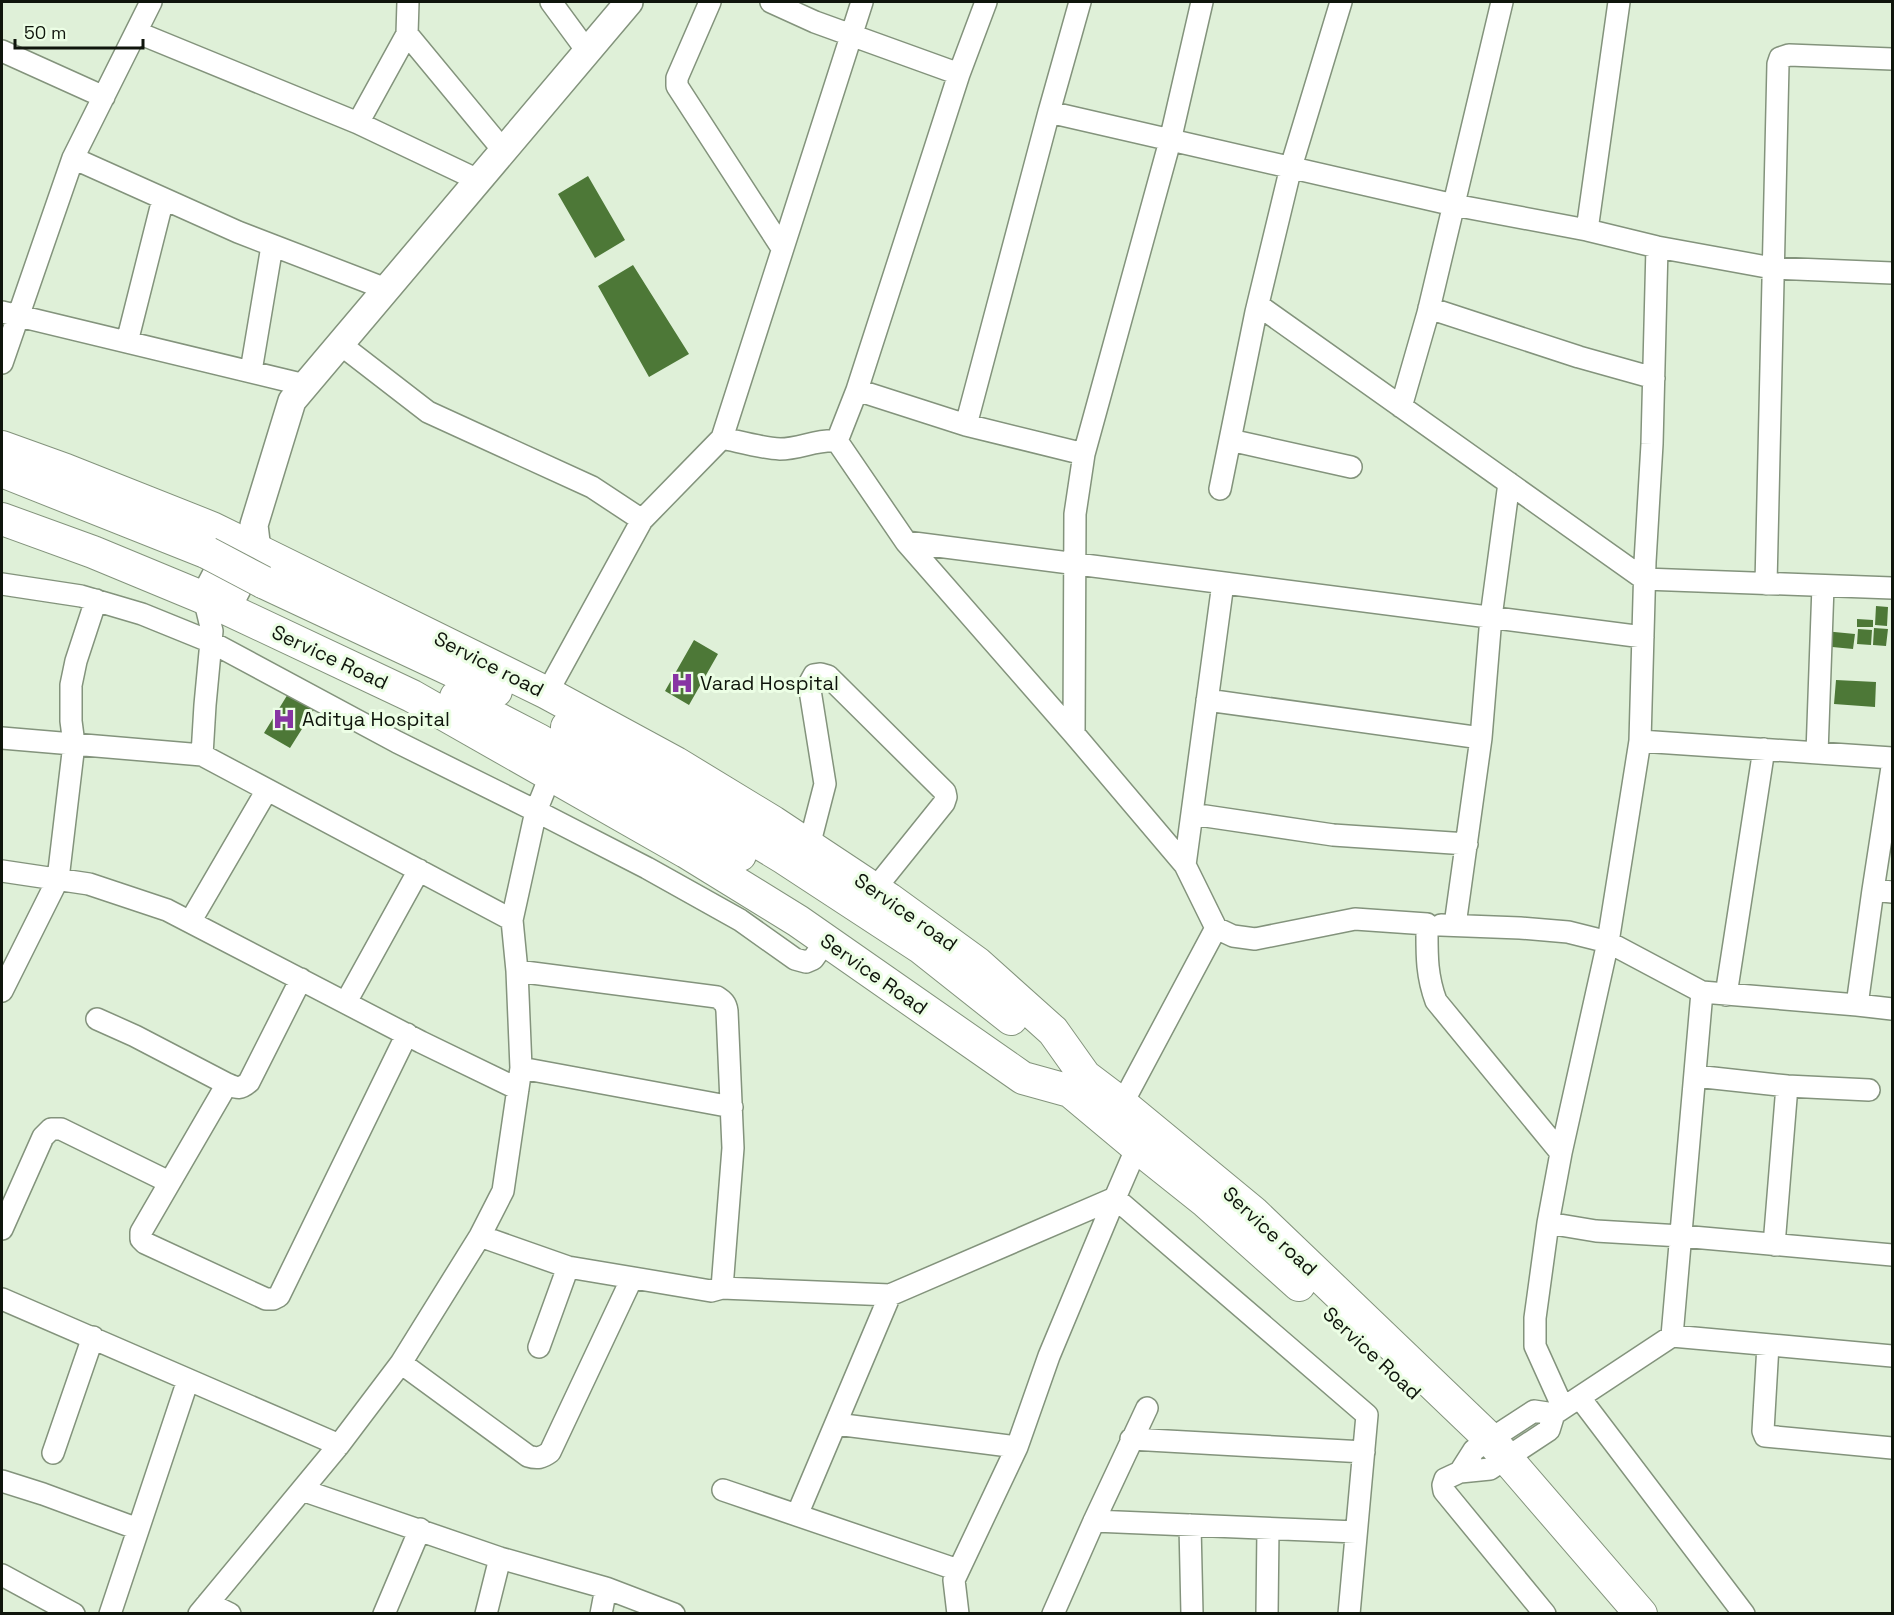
<svg xmlns="http://www.w3.org/2000/svg" width="1894" height="1615" font-family="'Space Grotesk',sans-serif">
<style>
.building{fill:#4d7837}
.lines{fill:none;stroke-linecap:round;stroke-linejoin:round}
.minor-casing{stroke:#83937c;stroke-width:24}
.major-casing{stroke:#83937c;stroke-width:30}
.highway-casing{stroke:#83937c;stroke-width:34}
.minor{stroke:#fff;stroke-width:21}
.major{stroke:#fff;stroke-width:27}
.highway{stroke:#fff;stroke-width:32}
.highway-bridge-casing{stroke:#83937c;stroke-width:34;stroke-linecap:butt}
.highway-bridge{stroke:#fff;stroke-width:32}
.labels{text-anchor:middle;stroke-width:6;stroke-linejoin:round;paint-order:stroke}
.street-label{font-size:20px;fill:#0f150c;stroke:#ecfee5}
.poi-label{font-size:20px;fill:#0f150c;stroke:#ecfee5;text-anchor:start}
</style>
<rect width="100%" height="100%" fill="#dff0d8"/>
<path class="building" d="M588,176L625,240L595,258L558,194Z
M633,265L689,354L649,377L598,286Z
M1876,606L1888,607L1887,626L1875,625Z
M1857,619L1873,620V627H1857Z
M1874,628L1888,629L1886,646L1873,645Z
M1858,629L1872,630L1871,645L1857,644Z
M1824,631L1855,634L1853,649L1822,646Z
M694,640L718,654L689,705L665,691Z
M1836,680L1876,682L1875,707L1834,704Z
M291,689L317,705L290,748L264,733Z"/>
<g class="lines">
<g class="minor-casing">
<path id="minor" d="M408,2L407,34L503,150
M551,2L587,51
M710,2L677,78V86L782,248
M771,2L815,22L959,74
M136,32L358,123L478,180
M2,51L104,97
M1049,112L1080,2
M358,123L407,34
M73,158L238,232L386,289
M1587,230L1619,2
M1258,305L1644,579L1892,588
M1429,308L1579,357L1654,378
M2,312L305,385
M127,342L163,199
M340,344L428,412L592,487L642,520
M2,363L73,158L151,2
M251,371L272,246
M857,390L966,425L1084,454
M1401,407L1428,313L1502,2
M966,425L1049,112L1454,205L1587,230L1657,247L1772,268L1892,273
M722,438C741,442 761,448 780,449C800,449 817,439 837,441
M1230,440L1351,467
M837,441L906,542L1074,734L1185,865L1216,928L1233,936L1255,939L1355,919L1427,924C1427,953 1426,974 1436,1001L1561,1153
M837,441L857,390L959,74L986,2
M1220,489L1256,312L1291,167L1341,2
M906,542L1643,637
M2,584L81,596L142,614L211,642L397,742L536,811L647,868L740,920L795,959L806,962L813,959L826,941
M1766,584L1778,64L1780,58L1789,55L1892,59
M547,693L642,520L722,438L862,2
M1207,700L1481,738L1455,925
M1074,734L1075,514L1084,454L1170,141L1202,2
M2,738L202,755L512,920
M1481,738L1491,617L1509,483
M1640,741L1892,758
M1817,753L1823,586
M202,755L205,705L212,631L204,598
M1192,814L1333,835L1467,844
M809,846L825,784L809,684L814,675L821,674L828,676L945,792L946,797L944,803L874,890
M1185,865L1223,583
M2,871L89,884L167,910L421,1042L518,1089
M1873,890L1892,767
M190,922L267,790
M1441,925L1520,928L1568,932L1608,942L1702,992
M517,971L717,997C723,1001 726,1003 727,1011L733,1148L722,1288L890,1295
M301,979L249,1082C240,1090 237,1088 227,1084L141,1232V1239L145,1243L266,1299H273L279,1296L407,1034
M2,991L58,879L74,744L71,721V685L76,661L96,600
M1726,995L1764,749
M346,1002L419,870
M1857,1005L1892,1009
M97,1019L135,1036L227,1084
M521,1068L732,1107
M1695,1076L1787,1086L1774,1245
M1787,1086L1869,1090
M1122,1104L1216,928
M1137,1147L1115,1198L1367,1415L1349,1614
M1548,1223L1596,1231L1681,1236L1892,1255
M2,1229L43,1137L51,1129H61L169,1182
M480,1236L568,1267L711,1291L722,1288
M2,1299L339,1445
M1672,1336L1892,1356
M1768,1345L1763,1431L1765,1436L1892,1448
M539,1347L568,1267
M401,1363L528,1456C537,1459 542,1458 550,1452L632,1278
M1580,1398L1744,1614
M1563,1408L1535,1346V1318L1548,1223L1561,1153L1608,942L1640,741L1645,562L1652,444L1657,247
M836,1424L1017,1447
M1131,1439L1364,1452
M53,1453L93,1337
M1460,1472L1474,1450L1534,1411L1554,1414
M2,1481L43,1494L138,1529
M302,1490L500,1558L606,1588L674,1614
M723,1490L958,1570
M797,1515L890,1295L1115,1198
M1094,1521L1356,1532
M1190,1525L1192,1614
M2,1575L74,1614
M208,1603L230,1614
M110,1614L188,1380
M199,1614L339,1445L401,1363L480,1236L503,1191L521,1068L517,971L512,920L536,811L551,774
M384,1614L420,1529
M486,1614L500,1558
M601,1614L606,1588
M958,1614L954,1580L1017,1447L1049,1356L1115,1198
M1053,1614L1094,1521L1147,1408
M1267,1614L1268,1529
M1545,1614L1444,1491L1443,1485L1445,1479L1460,1472L1490,1469L1549,1430L1554,1414L1672,1336L1702,992L1857,1005L1873,890L1892,892"/>
</g>
<g class="major-casing">
<path id="major" d="M204,598L233,543
M227,608L257,550L254,525L292,401L629,2"/>
</g>
<g class="highway-casing">
<path id="highway" d="M2,447L66,470L212,528L547,693L676,763L773,822L889,899L977,963L1053,1031L1085,1076L1122,1104L1253,1212L1490,1439L1641,1614
M2,471L208,553
M2,519L93,552L204,598L412,696L686,852L798,921L1023,1078L1070,1091L1137,1147L1206,1202L1299,1285
M263,582L496,691
M456,697L537,739L740,855
M567,727L784,858L920,947L1011,1019"/>
</g>
<use href="#minor" class="minor"/>
<use href="#major" class="major"/>
<use href="#highway" class="highway"/>
<g class="highway-bridge-casing">
<path id="highway-bridge" d="M208,553L263,582"/>
</g>
<use href="#highway-bridge" class="highway-bridge"/>
</g>
<defs>
<g id="hospital-bare" transform="scale(1.8)"><path d="M-5-5h3v3.5h4V-5h3V5h-3V1.5h-4V5h-3Z" fill="#8734a3" stroke="#ecfee5" stroke-width="2.5" paint-order="stroke"/></g>
</defs>
<g fill-rule="evenodd">
<use href="#hospital-bare" x="682" y="683"/>
<use href="#hospital-bare" x="284" y="719"/>
</g>
<g class="labels">
<g class="street-label">
<text transform="translate(330 657) rotate(25)" y="7">Service Road</text>
<text transform="translate(489 664) rotate(27)" y="7">Service road</text>
<text transform="translate(906 912) rotate(35)" y="7">Service road</text>
<text transform="translate(874 974) rotate(35)" y="7">Service Road</text>
<text transform="translate(1270 1231) rotate(43)" y="7">Service road</text>
<text transform="translate(1372 1353) rotate(43)" y="7">Service Road</text>
</g>
<g class="poi-label">
<text x="700" y="690">Varad Hospital</text>
<text x="302" y="726">Aditya Hospital</text>
</g>
</g>
<rect width="1894" height="1615" fill="none" stroke="#0f150c" stroke-width="6"/>
<path d="M15 39v9h128v-9" fill="none" stroke="#0f150c" stroke-width="3"/>
<text x="24" y="39" font-size="18" fill="#0f150c" stroke="#ecfee5" stroke-width="4.5" paint-order="stroke">50 m</text>
</svg>
